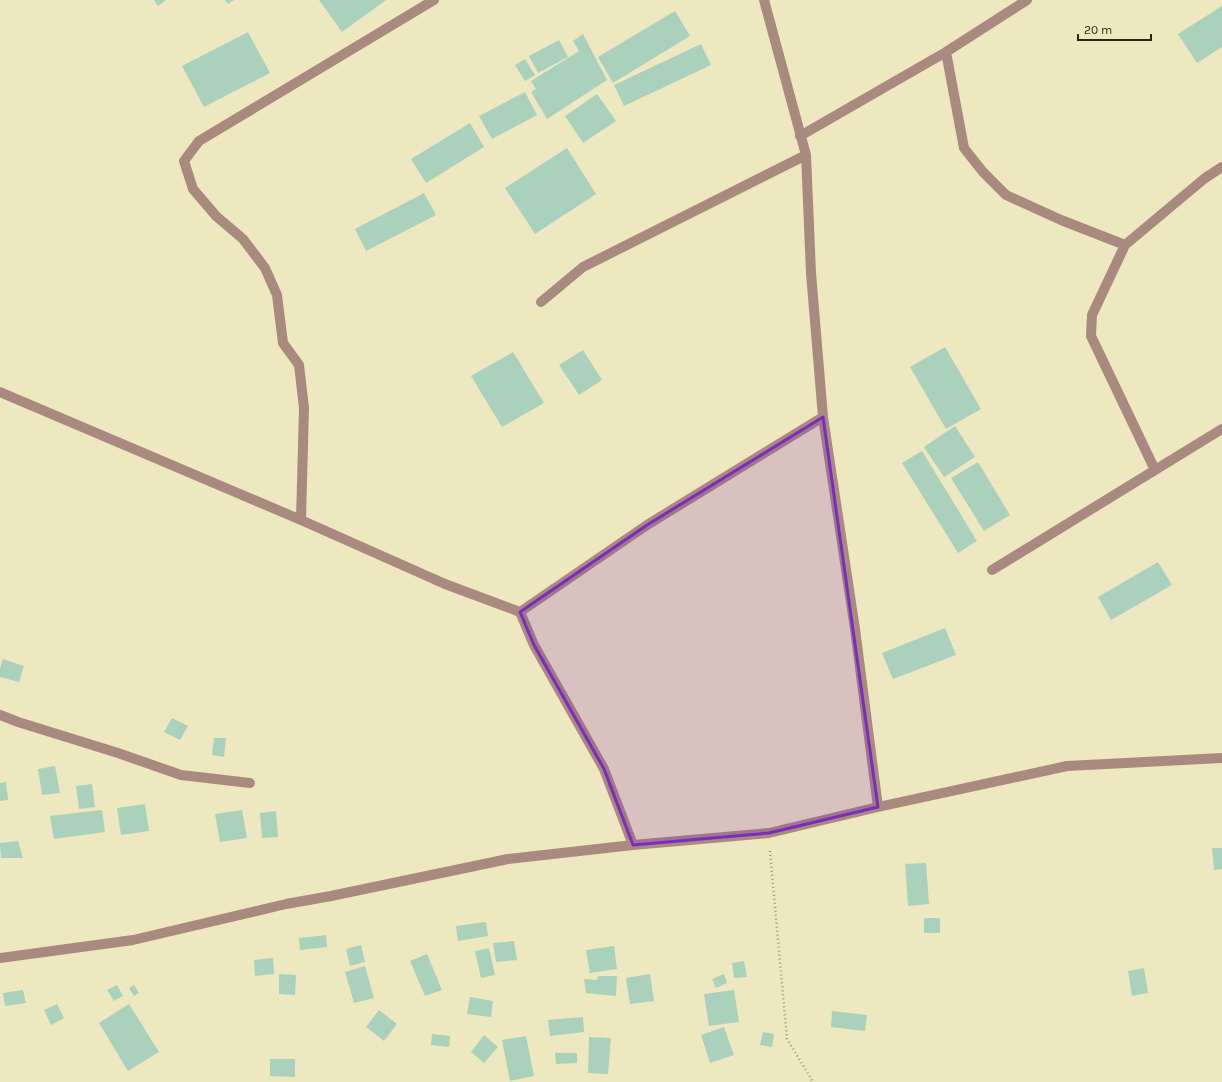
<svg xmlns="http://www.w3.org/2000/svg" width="1222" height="1082" font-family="Karla,sans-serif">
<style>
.building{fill:#aad1bb}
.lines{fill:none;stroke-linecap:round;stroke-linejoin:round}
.path{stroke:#9d997b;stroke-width:2.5;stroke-dasharray:1 3;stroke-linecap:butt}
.minor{stroke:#a88a80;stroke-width:10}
.marked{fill:#7b2cbf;fill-opacity:0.2;stroke:#7b2cbf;stroke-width:3;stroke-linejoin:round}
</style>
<rect width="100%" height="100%" fill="#eee8c0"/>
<path class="building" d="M154,0H166L158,6Z
M225,0H234L228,4Z
M319,0H386L342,32Z
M1222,6V47L1197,63L1178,34Z
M675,11L690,36L613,83L598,57Z
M248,32L270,73L204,107L182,66Z
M583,34L607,80L547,119L531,92L536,89L531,81L579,51L573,41Z
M559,40L568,57L538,73L529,56Z
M701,44L711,65L624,106L614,85Z
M525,59L535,75L525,81L515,65Z
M525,92L537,115L492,139L479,116Z
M597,94L616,121L583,143L565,116Z
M470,123L484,147L426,183L411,159Z
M567,148L596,194L535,234L505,188Z
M424,193L436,215L366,251L355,229Z
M945,347L981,409L946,429L910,367Z
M583,350L602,380L579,395L559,365Z
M513,352L544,403L502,427L471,376Z
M955,426L975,457L944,477L924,447Z
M922,451L977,541L958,553L902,463Z
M978,462L1010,515L984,531L951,478Z
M1158,562L1172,585L1111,620L1098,597Z
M945,628L956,655L893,679L882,653Z
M3,659L24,666L19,682L0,677V669Z
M172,718L188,726L180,740L164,732Z
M214,738H226L224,757L212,755Z
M55,766L60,793L42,795L38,769Z
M6,782L8,800L0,801V783Z
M92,784L95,807L79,809L76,786Z
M145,804L149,831L121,835L117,808Z
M102,810L105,832L54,839L50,816Z
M242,810L247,838L220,842L215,814Z
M276,811L278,837L262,838L260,813Z
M18,841L23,858H1L0,843Z
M1212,848H1222V869L1214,870Z
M926,863L929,904L908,906L905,864Z
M924,918H940V933H924Z
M486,922L488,936L458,941L456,926Z
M326,935L327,947L300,950L299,938Z
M514,941L517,960L496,962L493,943Z
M361,945L365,962L350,966L346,949Z
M614,946L617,969L590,973L586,950Z
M489,948L495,975L481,978L475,951Z
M427,954L442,990L425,996L410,961Z
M273,958L274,974L255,976L254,960Z
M744,961L747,977L734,978L732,963Z
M365,966L374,998L354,1003L345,972Z
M1144,968L1148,993L1132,996L1128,971Z
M279,974L296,975L295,995L279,994Z
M650,974L654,1001L630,1004L626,978Z
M724,974L727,983L716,988L712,979Z
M598,976H617L616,996L586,993L584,979L597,980Z
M117,985L123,996L114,1001L107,990Z
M134,985L139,993L134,996L129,988Z
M23,990L26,1003L5,1006L3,993Z
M734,990L739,1022L709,1026L704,994Z
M470,997L493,1001L491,1017L467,1014Z
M57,1004L64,1018L51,1025L44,1010Z
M129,1004L159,1052L128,1071L99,1023Z
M379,1010L397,1024L384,1041L366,1027Z
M832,1011L867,1015L865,1031L831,1027Z
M583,1017L584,1032L550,1036L548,1020Z
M724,1027L734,1055L710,1063L701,1035Z
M763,1032L774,1034L772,1047L760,1045Z
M432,1034L450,1036L449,1047L431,1045Z
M484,1035L498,1047L484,1063L471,1052Z
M526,1036L534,1076L510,1081L502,1040Z
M589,1037L611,1038L608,1074L588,1073Z
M555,1053H577V1063L556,1064Z
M270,1059H295V1077L270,1076Z"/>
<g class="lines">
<path class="path" d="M770,851L787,1039L813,1082"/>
<path class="minor" d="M764,0L806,155L811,273L823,417L855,629L878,807
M946,52L964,148L983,172L1006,195L1061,220L1125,245
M800,136L946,52L1027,0
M541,302L583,267L806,155
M0,392L301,520L445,584L520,612L534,645L604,769L633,845
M1155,470L1091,336L1092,315L1125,245L1205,178L1222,167
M301,520L304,408L299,365L283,343L277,295L265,268L243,239L216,216L193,189L184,161L199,141L434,0
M992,570L1222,429
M520,612L647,525L823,417
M0,715L18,722L118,753L181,775L250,783
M0,958L133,940L286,904L331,896L508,859L633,845L769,833L878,807L1067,766L1222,758"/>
</g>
<path class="marked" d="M823,417L878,807L769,833L633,845L604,769L534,645L520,612L647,525Z"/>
<path d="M1078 34v6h73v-6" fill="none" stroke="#292718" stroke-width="2"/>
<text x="1084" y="34" font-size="12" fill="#292718" stroke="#eee8c0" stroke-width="3" paint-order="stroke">20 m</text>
</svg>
